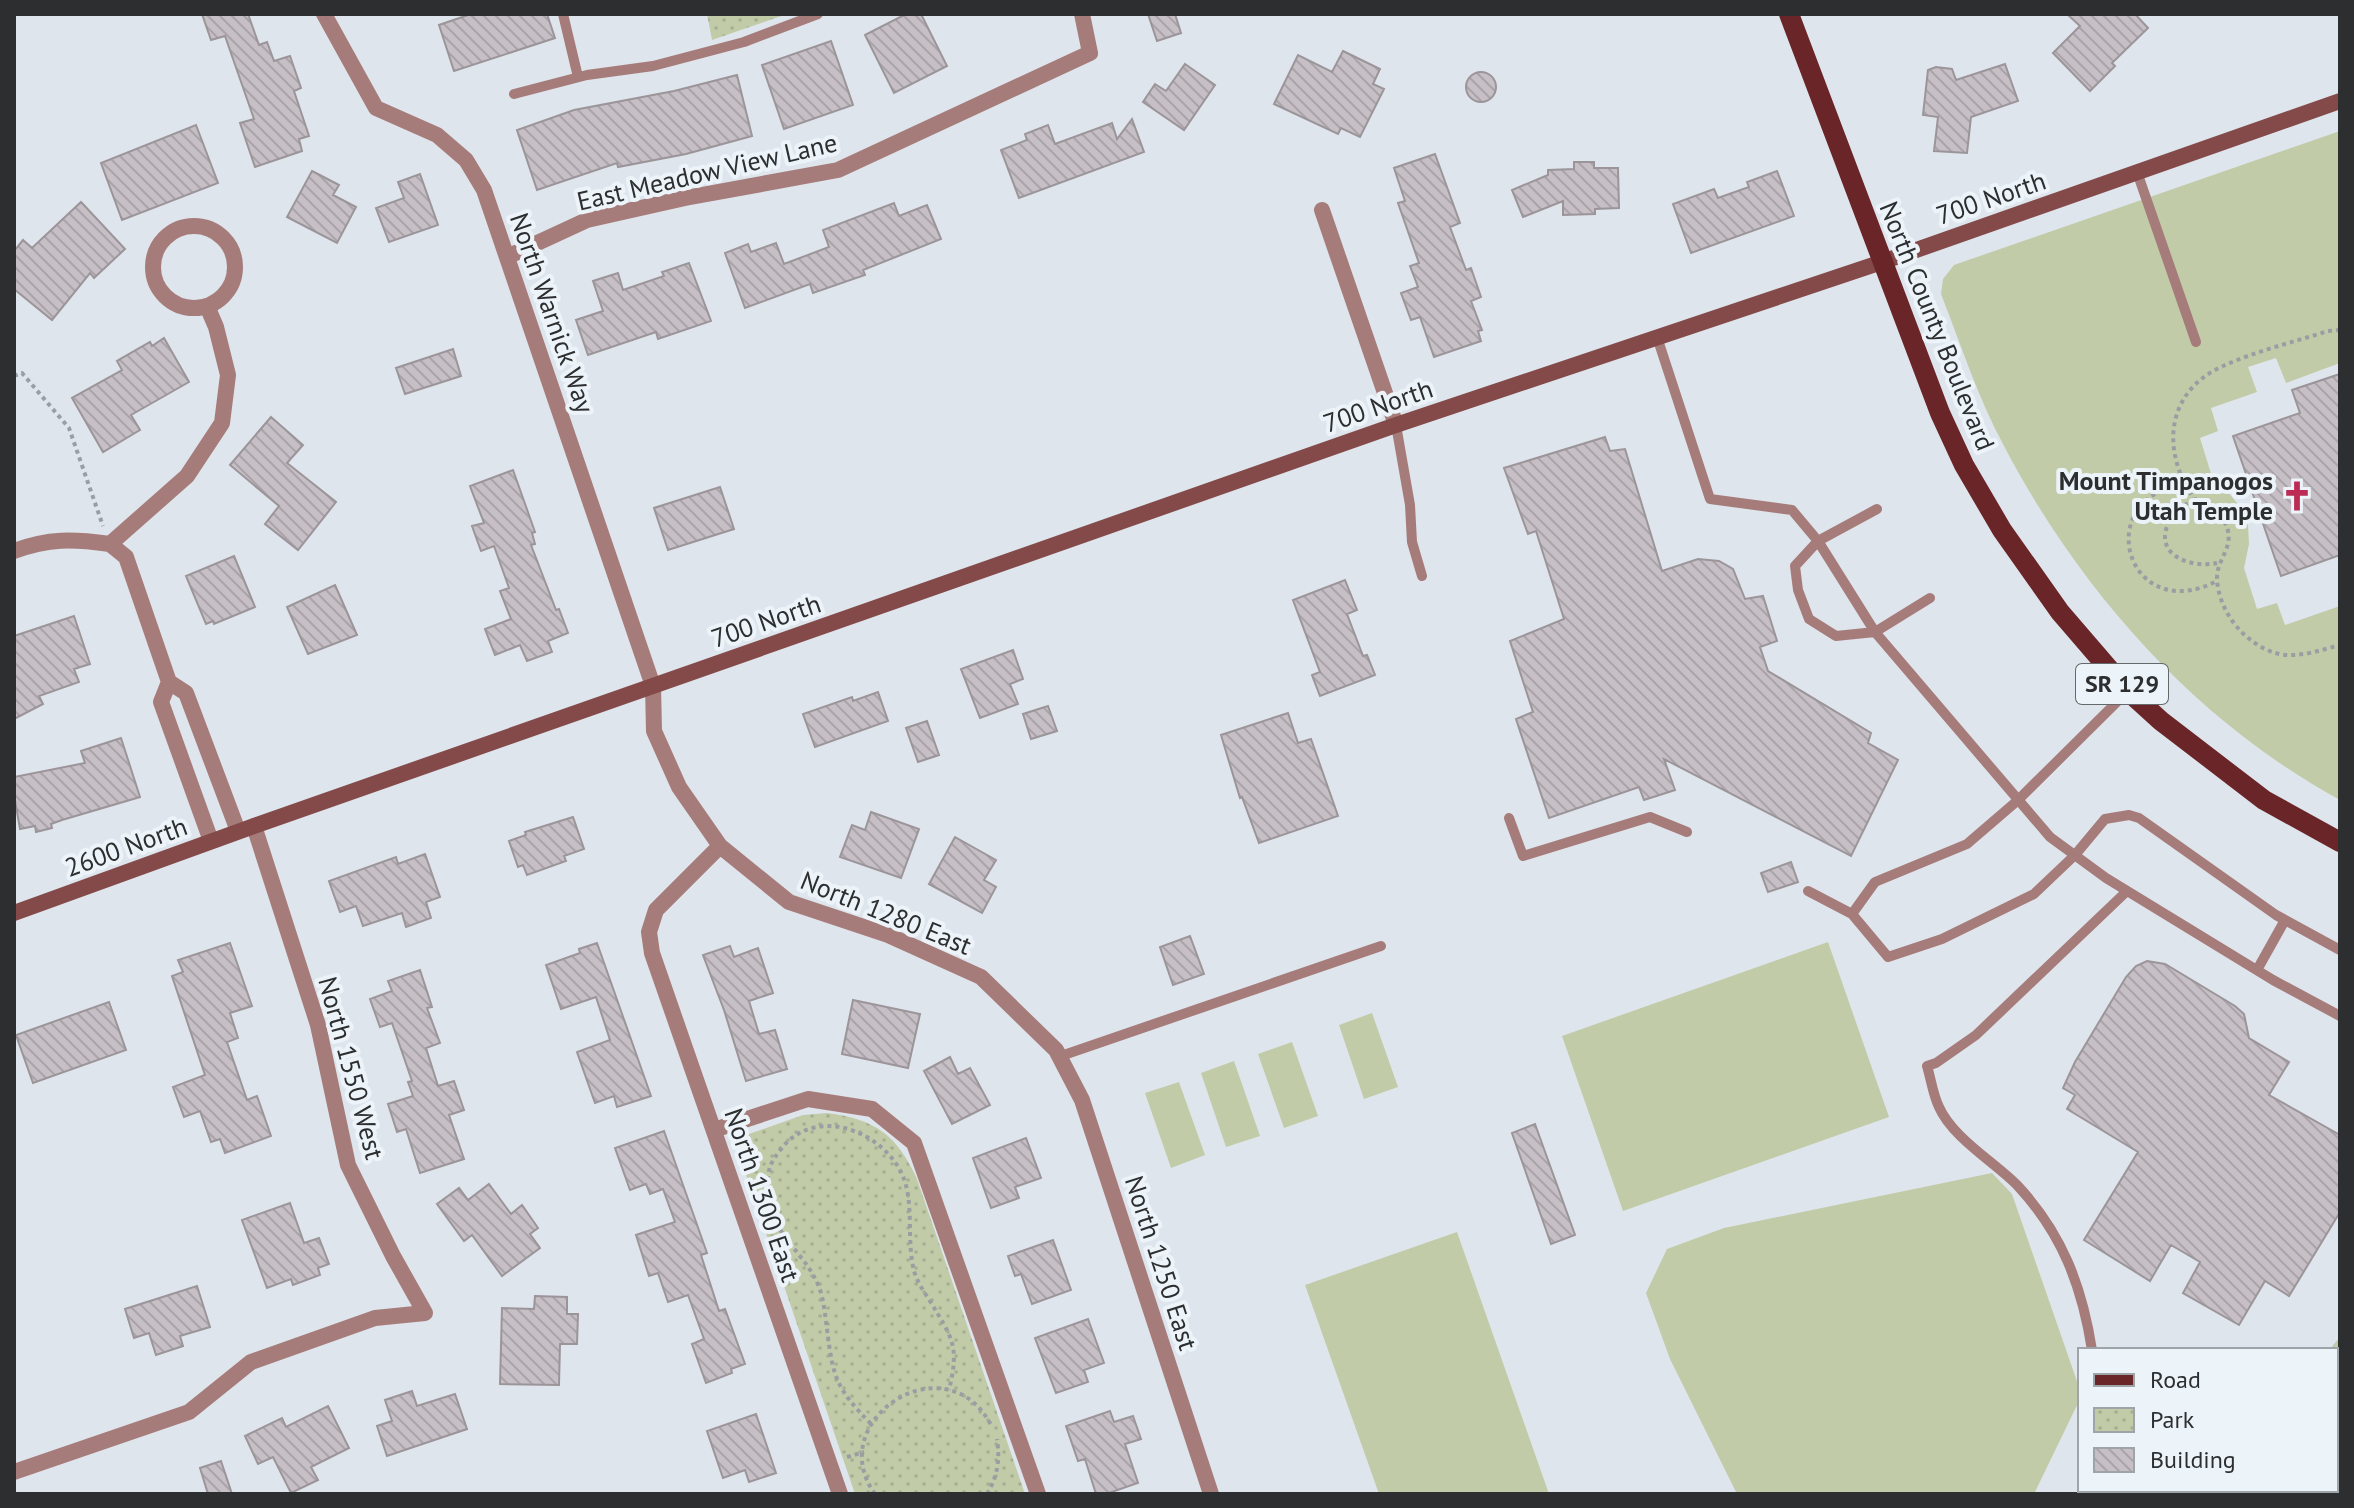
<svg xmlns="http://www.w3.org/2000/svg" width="2354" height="1508" font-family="'PT Sans',sans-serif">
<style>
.grass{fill:#c1cba8}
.park{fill:url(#park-dots)}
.building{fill:url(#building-back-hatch);stroke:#9b959a;stroke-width:2}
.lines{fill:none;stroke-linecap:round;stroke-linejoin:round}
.path{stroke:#9a9ea3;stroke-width:4;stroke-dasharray:4 4;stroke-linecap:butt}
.lane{stroke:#a67c7b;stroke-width:10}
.street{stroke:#a67c7b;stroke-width:16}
.secondary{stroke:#844a4a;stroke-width:16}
.primary{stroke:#6a2529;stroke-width:20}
.labels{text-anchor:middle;stroke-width:8;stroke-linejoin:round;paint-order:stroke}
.shield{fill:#ecf3f9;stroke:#66696c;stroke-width:2}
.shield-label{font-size:24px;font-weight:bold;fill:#2c2e30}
.street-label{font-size:26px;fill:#2c2e30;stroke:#ecf3f9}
.poi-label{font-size:26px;font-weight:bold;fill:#2c2e30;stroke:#ecf3f9;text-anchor:end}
</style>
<defs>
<pattern id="park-dots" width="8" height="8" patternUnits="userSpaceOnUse" patternTransform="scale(2)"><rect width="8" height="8" fill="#c1cba8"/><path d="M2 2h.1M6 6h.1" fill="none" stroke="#a6af91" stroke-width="1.8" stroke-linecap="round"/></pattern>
<pattern id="building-back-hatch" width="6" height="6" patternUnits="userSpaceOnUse" patternTransform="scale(2)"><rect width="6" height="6" fill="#c6bfc6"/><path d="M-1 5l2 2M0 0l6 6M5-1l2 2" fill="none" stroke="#aaa4aa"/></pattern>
</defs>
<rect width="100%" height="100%" fill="#dfe5ec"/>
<path class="grass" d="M2340,131V363L2286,383L2276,358L2248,367L2257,392L2211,408L2218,431L2200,438L2213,480L2225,488L2240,507L2248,525L2249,544L2244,568L2257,609L2277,603L2285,625L2340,606V800C2195,721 2080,591 2004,446C1978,398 1961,345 1941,294L1943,279L1954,265Z
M1828,942L1889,1117L1623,1211L1562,1036Z
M1372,1013L1398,1087L1364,1099L1339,1025Z
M1292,1042L1318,1116L1284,1128L1258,1054Z
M1234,1061L1260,1136L1226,1147L1201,1073Z
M1179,1082L1205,1155L1171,1168L1145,1093Z
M1992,1173L2012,1194L2080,1390V1399L2034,1494H1737L1670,1359L1646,1293L1667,1249L1724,1228Z
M1457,1232L1549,1494H1379L1305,1285Z
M2340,1337V1494H2299L2300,1490H2336V1350H2329Z"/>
<path class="park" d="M707,14H787L712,40Z
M827,1113C875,1119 897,1135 917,1179L1025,1494H855L738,1151L739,1141L746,1135L803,1115Z"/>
<path class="building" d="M202,14H248L259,45L267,42L274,61L290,56L301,88L294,91L309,136L299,139L302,151L255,167L240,123L254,119L225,36L211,40Z
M471,14H547L555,38L454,71L439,25Z
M906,14H921L947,66L894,93L865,35Z
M1148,14H1175L1181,33L1157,41Z
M2067,14H2135L2148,28L2112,63L2115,66L2090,91L2053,53L2080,26Z
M831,41L853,105L784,129L762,65Z
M1343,51L1380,69L1373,84L1384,89L1360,137L1341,128L1338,134L1274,104L1298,55L1332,72Z
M1185,64L1215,85L1184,130L1143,102L1155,84L1166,91Z
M2005,64L2018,101L1971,117L1967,153L1934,151L1938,117L1923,115L1928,70L1936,67L1952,69L1956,80Z
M1466 87a15 15 0 1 1 30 0a15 15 0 1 1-30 0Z
M737,75L752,136L686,154L618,167L617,163L537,190L517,130L574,110L674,91Z
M1132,119L1144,152L1019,198L1001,150L1027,140L1025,134L1048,125L1055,144L1112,123L1117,139Z
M196,125L218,183L122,220L101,163Z
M1435,154L1460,223L1450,227L1466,270L1471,268L1481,297L1471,301L1482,330L1478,331L1481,341L1434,357L1420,317L1411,320L1401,293L1418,287L1410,266L1419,263L1398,203L1405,201L1394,168Z
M1574,162H1594V168H1618L1619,208L1595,209V214L1563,215V201L1523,217L1512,190L1548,175V170L1574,169Z
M312,171L339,185L333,195L356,207L337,243L287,217Z
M1777,171L1794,216L1691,253L1673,204L1714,189L1718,198L1749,187L1747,182Z
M420,174L438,225L389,242L376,208L404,198L398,182Z
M81,202L125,249L94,278L90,273L52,320L14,289V251L23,240L32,248Z
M894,203L899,216L927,205L941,239L863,270L865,275L813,293L810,284L745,308L725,253L748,244L751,252L776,243L784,264L829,247L823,230Z
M689,263L711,321L658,339L656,332L588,355L576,320L603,311L593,281L618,273L623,290L664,276L662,272Z
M164,338L189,382L131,415L140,430L103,452L72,398L122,370L117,361L150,342L152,346Z
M453,349L461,376L405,394L396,368Z
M2340,374V555L2281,576L2233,436L2300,413L2292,390Z
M271,417L303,445L287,463L336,502L298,550L265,524L279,506L230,465Z
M1605,437L1610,451L1625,449L1662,571L1698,559L1719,561L1733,569L1745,599L1763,596L1777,641L1760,647L1768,671L1871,733L1868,743L1898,760L1851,856L1664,759L1675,790L1644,800L1639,787L1549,818L1516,719L1533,712L1510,641L1564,619L1536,531L1528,534L1504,468Z
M513,470L535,532L532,533L535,544L531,545L556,610L559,609L568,633L548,641L552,652L527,661L520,645L495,655L485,629L511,619L500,591L509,588L494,546L481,551L472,526L484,523L470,486Z
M720,487L734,529L668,550L654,508Z
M234,556L255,607L214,624L213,621L206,624L186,576Z
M1345,580L1357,610L1347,614L1363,656L1367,655L1375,675L1320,696L1312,675L1320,672L1293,600Z
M335,585L357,635L308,654L287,607Z
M74,616L90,664L74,669L79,682L39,696L43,704L14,719V636Z
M1013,650L1023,679L1010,684L1018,704L980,718L961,669Z
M878,692L888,721L815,747L803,714L852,697L853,701Z
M1048,706L1057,731L1031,739L1023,714Z
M1288,713L1298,743L1311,739L1338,816L1259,843L1242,797L1240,798L1221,735Z
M927,721L939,755L918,762L906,728Z
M121,738L140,797L62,820L51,824L52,828L36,832L35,826L20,829L14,795V777L85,763L81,751Z
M871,812L919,829L901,878L840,857L852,825L865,830Z
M573,817L584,849L564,856L566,861L527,875L523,865L518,867L509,841L526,835L525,832Z
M955,837L996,860L984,880L996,887L982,913L929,884Z
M425,854L440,897L426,902L431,918L406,927L402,913L363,926L356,906L340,912L329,881L396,857L398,864Z
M1791,862L1798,882L1768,892L1761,873Z
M1190,936L1204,974L1173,985L1160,947Z
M230,943L252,1006L230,1013L238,1038L227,1042L247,1100L257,1096L271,1136L225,1153L220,1139L211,1142L200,1111L184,1117L173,1087L205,1075L172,976L183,972L178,960Z
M597,943L651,1096L617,1107L614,1096L595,1103L577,1052L610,1040L596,997L561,1009L546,965L580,953L579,949Z
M730,946L734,957L758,948L773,993L749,1001L759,1034L775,1030L787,1069L746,1081L724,1010L703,955Z
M2147,961L2165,964L2235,1006L2244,1014L2249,1038L2289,1062L2269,1095L2340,1135V1212L2289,1296L2265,1281L2239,1325L2183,1293L2200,1262L2171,1245L2150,1281L2084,1240L2138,1152L2067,1109L2075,1095L2063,1088L2075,1062L2126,977L2136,966Z
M420,970L432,1007L427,1008L440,1043L426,1048L438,1086L454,1081L464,1110L449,1115L464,1159L420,1173L406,1129L397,1132L388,1104L413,1096L408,1082L412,1081L392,1023L380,1027L370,999L392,991L388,981Z
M853,1000L920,1014L908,1068L842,1054Z
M109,1002L126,1050L33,1083L16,1035Z
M950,1057L958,1074L970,1068L990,1105L952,1124L924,1071Z
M1535,1124L1575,1235L1551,1244L1512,1133Z
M664,1131L707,1253L701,1255L719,1311L725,1309L745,1364L731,1369L732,1373L706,1383L692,1344L704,1339L688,1295L668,1302L658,1273L649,1276L636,1235L675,1222L663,1189L650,1194L646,1184L630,1190L615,1148Z
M1026,1138L1041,1178L1015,1187L1019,1198L991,1208L973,1158Z
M489,1184L511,1214L522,1205L538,1228L530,1234L540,1248L502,1276L472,1235L464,1241L437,1204L459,1188L468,1200Z
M290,1203L304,1243L319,1238L329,1264L318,1268L320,1275L293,1285L291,1279L267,1288L242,1220Z
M1053,1240L1071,1290L1032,1304L1021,1274L1015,1276L1008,1256Z
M197,1286L210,1327L180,1336L183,1346L156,1355L149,1333L134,1338L125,1309Z
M535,1296L567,1297V1314H578L577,1344H560L559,1385L500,1384L502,1308L534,1309Z
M1088,1319L1104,1363L1084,1370L1088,1382L1056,1393L1035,1338Z
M412,1391L417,1406L455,1394L467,1429L387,1456L377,1426L392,1421L385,1400Z
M328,1406L349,1448L311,1467L318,1480L291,1493L273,1457L258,1464L245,1436L282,1418L286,1427Z
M1110,1411L1114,1422L1133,1416L1141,1439L1125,1444L1138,1483L1106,1494H1096L1085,1459L1078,1461L1066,1426Z
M756,1414L776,1473L749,1482L745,1470L723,1478L707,1431Z
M221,1461L232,1494H208L200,1468Z"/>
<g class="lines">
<path class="path" d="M2340,330L2328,331C2294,342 2256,351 2223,366C2165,392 2161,451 2194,499C2210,502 2224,515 2228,531C2232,549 2217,560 2217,578C2218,612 2246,646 2279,654C2299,658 2321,650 2340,645
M14,376L22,373L69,428L103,526
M2186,486C2176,489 2164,490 2155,494C2099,527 2138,622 2217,581
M2194,499C2186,504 2175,511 2170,520C2151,554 2190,569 2217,563
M871,1424C836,1388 833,1378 827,1329C825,1315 824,1300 819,1287C803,1248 769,1236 768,1187C767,1169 771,1162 781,1149C814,1106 879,1129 901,1172C916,1202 905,1242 915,1274C918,1283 924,1292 930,1301C952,1338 960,1345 949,1390
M847,1457L864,1452
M875,1494C821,1420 948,1338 992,1427
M987,1494C998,1475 1000,1460 997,1439"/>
<path class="lane" d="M563,14L578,77
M514,94L587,75L653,66L744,42L818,14
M2137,172L2196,342
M1657,337L1710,499L1792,510L1818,541L1875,632L2050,837L2106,878L2273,980L2340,1016
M1396,425L1410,505L1412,542L1422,576
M1877,509L1818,541L1795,566L1798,590L1809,619L1836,636L1875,632L1930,598
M2128,691L2017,801L1967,844L1875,882L1852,914L1888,957L1942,939L2034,894L2075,855L2105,819L2129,815L2139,818L2276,915L2340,950
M1509,818L1523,856L1650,817L1687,832
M1808,891L1852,914
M2257,970L2285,920
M1058,1057L1381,946
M2092,1350C2082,1286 2062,1233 2017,1185C1994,1162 1952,1137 1939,1107C1933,1095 1931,1079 1927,1066L1936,1063L1976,1035L2127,891
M2114,1490L2115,1494"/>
<path class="street" d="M324,14L376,108L437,135L466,160L484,190L653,686L654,731L679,787L720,846L789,902L888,935L981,977L1056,1050L1082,1100L1211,1494
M1322,210L1396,425
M153 267a41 41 0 1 1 82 0a41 41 0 1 1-82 0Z
M509,256L587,220L685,198L838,170L1090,53L1082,14
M110,544L126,557L169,682L186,693L238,831
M110,544L187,476L222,423L228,375L216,327L207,306
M14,551C49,538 73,539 110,544
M169,682L161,702L211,841
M720,846L656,910L649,932L652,953L840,1494
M714,1130L808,1099L872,1109L914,1143L1038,1494
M14,1472L189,1412L251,1362L375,1318L425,1313L393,1256L348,1165L318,1025L254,826"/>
<path class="secondary" d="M14,913L254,826L1396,425L1882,262L2340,101"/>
<path class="primary" d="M1789,14L1940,413L1964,465L2002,530L2060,612L2128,691L2161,721L2264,800L2340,842"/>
</g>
<defs>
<g id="church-bare" transform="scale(2.4)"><path d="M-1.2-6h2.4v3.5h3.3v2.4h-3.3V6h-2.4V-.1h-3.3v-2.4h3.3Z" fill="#bb2b54" stroke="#ecf3f9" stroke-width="2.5" paint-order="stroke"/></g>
</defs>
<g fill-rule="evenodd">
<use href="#church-bare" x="2297" y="496"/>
</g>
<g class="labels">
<rect class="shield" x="2076" y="664" width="92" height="40" rx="6"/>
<g class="shield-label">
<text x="2122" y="692">SR 129</text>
</g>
<g class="street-label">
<text transform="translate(707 172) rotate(-13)" y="9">East Meadow View Lane</text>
<text transform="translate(1991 198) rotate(-19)" y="9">700 North</text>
<text transform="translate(552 313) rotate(71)" y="9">North Warnick Way</text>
<text transform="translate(1937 326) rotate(68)" y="9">North County Boulevard</text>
<text transform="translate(1378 406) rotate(-19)" y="9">700 North</text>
<text transform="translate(766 621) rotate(-19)" y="9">700 North</text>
<text transform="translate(126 847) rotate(-20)" y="9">2600 North</text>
<text transform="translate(886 913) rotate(22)" y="9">North 1280 East</text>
<text transform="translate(351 1068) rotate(75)" y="9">North 1550 West</text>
<text transform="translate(762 1195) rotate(71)" y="9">North 1300 East</text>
<text transform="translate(1161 1263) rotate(72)" y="9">North 1250 East</text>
</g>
<g class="poi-label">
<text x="2273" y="490">Mount Timpanogos<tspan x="2273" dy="30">Utah Temple</tspan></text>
</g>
</g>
<rect width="2354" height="1508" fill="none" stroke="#2c2e30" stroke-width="32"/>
<rect x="2078" y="1348" width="260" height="144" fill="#ecf3f9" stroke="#9fa4a9" stroke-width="2"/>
<rect x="2094" y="1374" width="40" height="12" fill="#6a2529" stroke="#9fa4a9" stroke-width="2"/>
<text x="2150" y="1388" font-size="24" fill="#2c2e30">Road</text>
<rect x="2094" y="1408" width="40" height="24" fill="url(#park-dots)" stroke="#9fa4a9" stroke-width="2"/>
<text x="2150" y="1428" font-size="24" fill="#2c2e30">Park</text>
<rect x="2094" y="1448" width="40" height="24" fill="url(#building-back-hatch)" stroke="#9fa4a9" stroke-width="2"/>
<text x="2150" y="1468" font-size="24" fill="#2c2e30">Building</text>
</svg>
